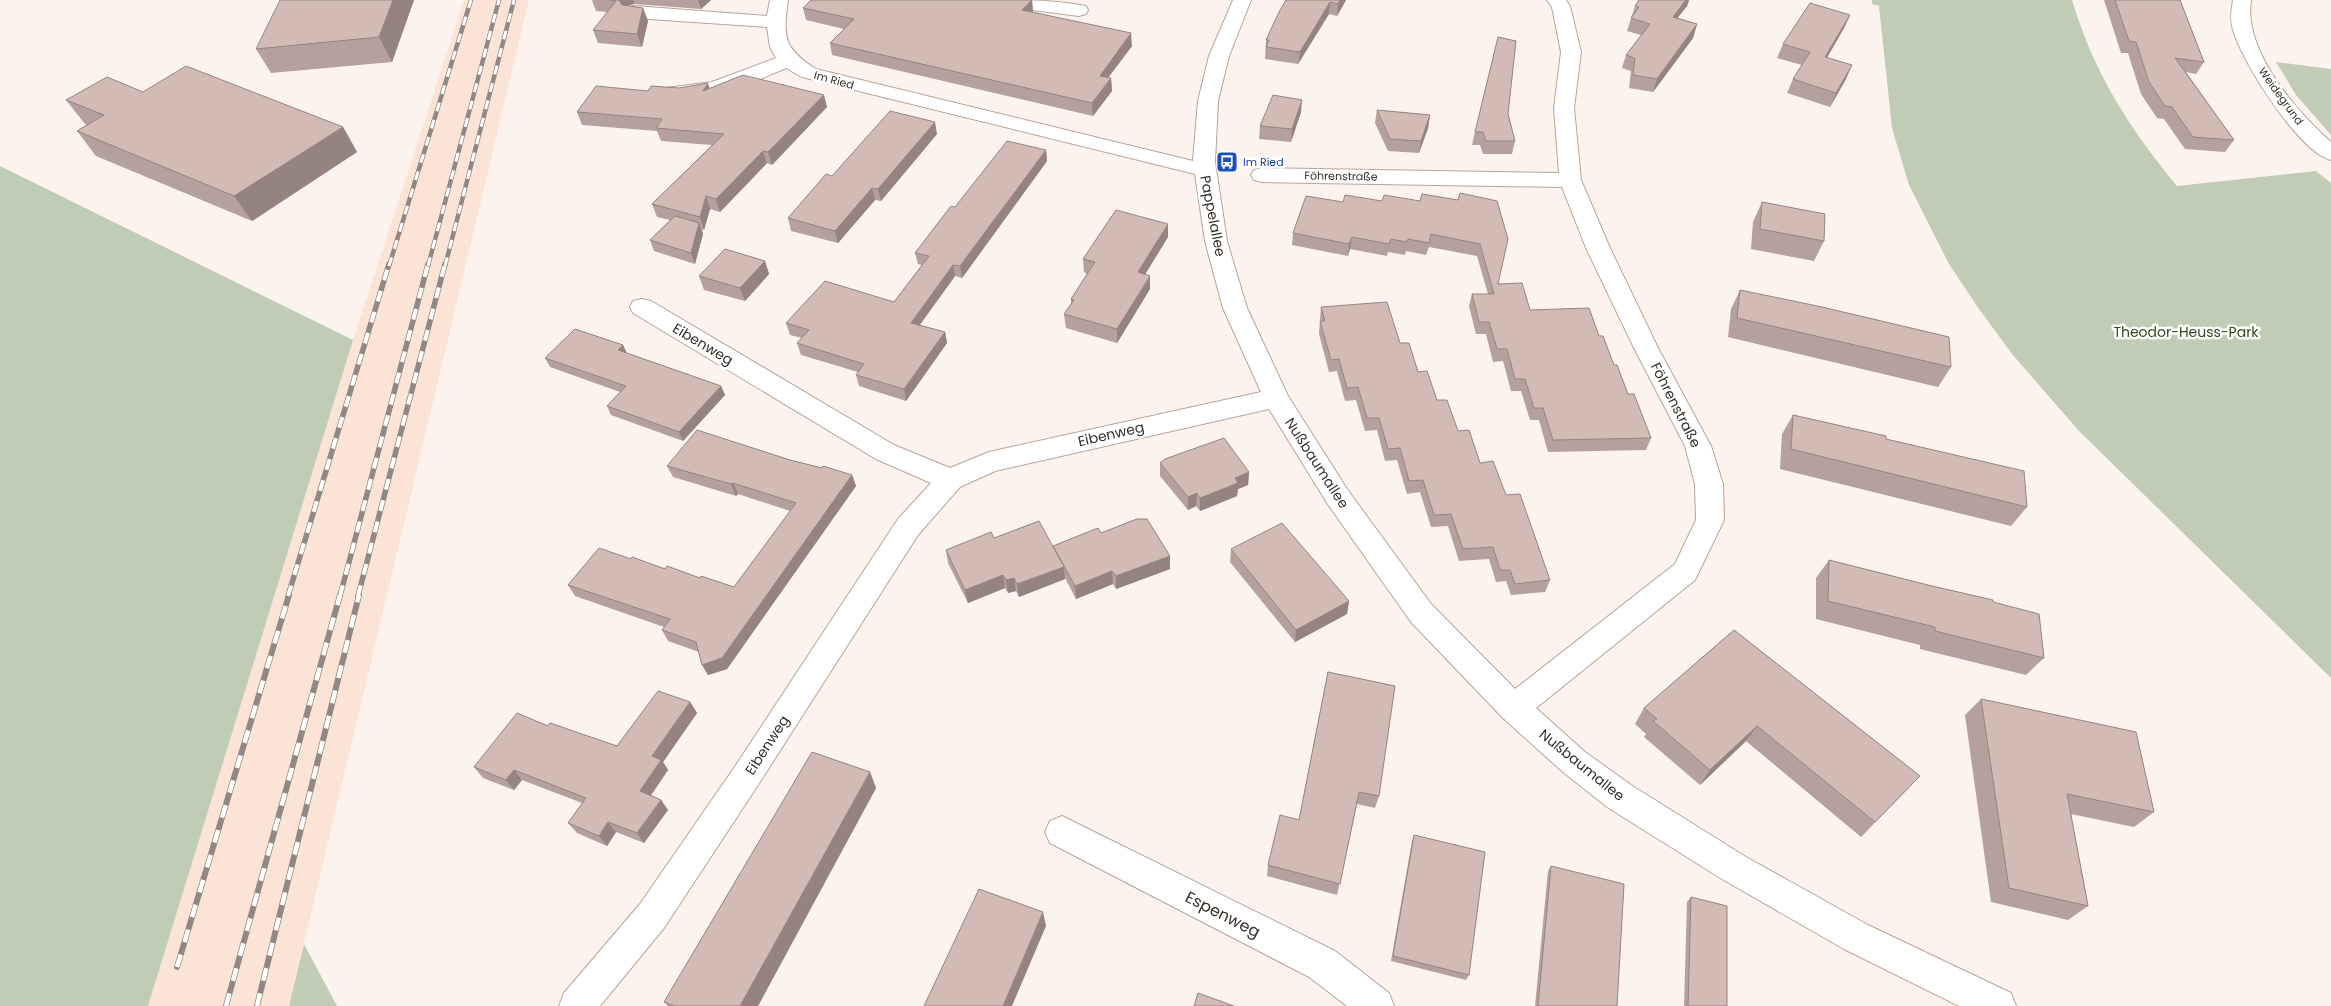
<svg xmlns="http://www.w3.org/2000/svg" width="2331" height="1006" font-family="Poppins,sans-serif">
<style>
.built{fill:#fbe4d6}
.green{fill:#c1ccb7}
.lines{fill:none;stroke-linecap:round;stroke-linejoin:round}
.street-casing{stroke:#b8a498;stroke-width:2}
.street{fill:#fff;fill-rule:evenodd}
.rail-far2-casing{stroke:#908883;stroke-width:4.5}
.rail-far1-casing{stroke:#908883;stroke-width:5.5}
.rail-casing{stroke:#908883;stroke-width:6}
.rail-far2{stroke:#fff;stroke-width:3;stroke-dasharray:9;stroke-linecap:butt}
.rail-far1{stroke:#fff;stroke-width:4;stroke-dasharray:11;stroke-linecap:butt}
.rail{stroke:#fff;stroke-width:4.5;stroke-dasharray:13;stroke-linecap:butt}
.wall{fill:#b5a19c}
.shaded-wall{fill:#94837f}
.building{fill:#d3bbb5;stroke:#94837f}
.labels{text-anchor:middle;stroke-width:5;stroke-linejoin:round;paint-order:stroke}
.far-street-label{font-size:11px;fill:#362e29;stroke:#fff}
.far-transit-label{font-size:11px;fill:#164399;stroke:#fff;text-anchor:start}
.street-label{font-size:14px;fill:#362e29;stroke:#fff}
.park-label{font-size:14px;fill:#344818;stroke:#fff}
.near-street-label{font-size:16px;fill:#362e29;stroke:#fff}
</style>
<rect width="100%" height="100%" fill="#fcf3ee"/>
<path class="built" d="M464,0H529L289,1006H148L353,340Z"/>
<path class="green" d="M1872,0H2072C2094,73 2129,128 2177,186L2316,171L2331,183V678L2079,431L2012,354L1979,309L1949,264L1909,185L1892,128L1879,6L1872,4Z
M2276,62L2331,69V135L2296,95Z
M0,166L353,340L148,1006H0Z
M304,944L337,1006H289Z"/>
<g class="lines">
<g class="street-casing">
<path id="street" d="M770,0H788C783,37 783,48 816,69L1193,161L1198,101L1209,56L1233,0H1251L1229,56L1218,101L1215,162L1227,241L1247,308L1288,396L1347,489L1431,604L1515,689L1675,564L1696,520L1695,484L1685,446L1634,348L1586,248L1562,187L1262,182L1254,180L1251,175L1254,170L1262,168L1559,173L1554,108L1561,52L1552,7L1547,0H1566L1570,6L1581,52L1574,108L1581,180L1610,248L1658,348L1711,446L1723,484L1724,520L1695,580L1536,708L1585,752L1631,785L1746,857L1868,925L2011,993L2016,1006H1959L1844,949L1722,879L1607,807L1563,772L1503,718L1411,622L1327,503L1269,409L995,471L960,487L918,535L758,785L664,928L600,1006H559L564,993L640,904L736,765L898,519L931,483L876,459L633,313L630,307L633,301L642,299L651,301L894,445L950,468L989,452L1261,392L1223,308L1205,241L1195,174L802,77L786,68C751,83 706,106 666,96L663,92L666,88L712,82L776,58L770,47L767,27L634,18L627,16L625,12L627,8L634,6L767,16Z
M991,0C1022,0 1055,0 1086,6L1088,10L1086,14L1079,16L1000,6L993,4Z
M2233,0H2251C2243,50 2296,111 2331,142V160C2299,152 2242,62 2233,30C2230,20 2231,11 2233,0Z
M1062,816L1335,951L1389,993L1394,1006H1347L1309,977L1050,843L1045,832L1050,821Z"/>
</g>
<use href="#street" class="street"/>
<g class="rail-far2-casing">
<path id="rail-far2" d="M389,266L471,0
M428,266L499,0
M445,266L514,0"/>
</g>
<g class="rail-far1-casing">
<path id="rail-far1" d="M288,596L389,264
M340,596L428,264
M358,596L445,264"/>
</g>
<g class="rail-casing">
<path id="rail" d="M177,967L289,595
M226,1006L340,595
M257,1006L359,595"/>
</g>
<use href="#rail-far2" class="rail-far2"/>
<use href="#rail-far1" class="rail-far1"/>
<use href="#rail" class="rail"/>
</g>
<path class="wall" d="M414,0L392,62L271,73L256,49Z
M592,0H711L701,9L634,4L628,6L643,8L648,21L642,47L598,43L593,30L607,12L596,11Z
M1032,0L1033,12L1132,46L1108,78H1111L1112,91L1093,116L832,55L830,43L844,29L806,20L803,8Z
M1286,0H1346L1337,16L1329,14L1298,64L1265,59L1266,40Z
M1639,0H1689L1687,6L1677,18L1697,24L1693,38L1653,92L1629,88L1631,71L1622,68L1626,55L1641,35L1627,31L1635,6Z
M2104,0H2180L2204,62L2196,74L2186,72L2234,140L2225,152L2185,149L2164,119L2157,118L2141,94L2128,53H2121Z
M1850,15L1844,28L1827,58L1846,79L1830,107L1787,93L1793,79L1802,65L1777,58L1783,44Z
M679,88L710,89L827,107L772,165L767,163L720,212L710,209L704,230L702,229L703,234L695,264L654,251L650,240L670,220L657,217L652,204L712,145L661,141L657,131L582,125L577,112L648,91Z
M143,92L343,127L357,152L252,221L96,156L77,131L87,125L85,124L66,100Z
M1377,110L1430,115L1428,128L1419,153L1388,151L1375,123Z
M1301,112L1291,142L1259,139L1260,126Z
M1508,114L1515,141L1512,154H1483L1480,145H1472L1475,132Z
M937,134L881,201L875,200L838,243L791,231L788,218L832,176Z
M1046,150L1047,161L962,278L955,276L920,325L945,332L947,343L906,401L859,386L856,375L858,372L801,355L797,343L802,338L790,335L786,323L894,302L922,265L918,264L915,253L955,207Z
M1460,193L1498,284L1530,310L1599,336L1614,365L1628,394L1651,438L1646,450L1548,452L1539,420H1530L1521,391H1511L1503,361L1493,362L1486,334H1476L1469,306L1472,294H1488L1477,256L1429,247L1426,255L1406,251L1405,255L1388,252L1387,256L1350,249L1348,256L1292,245L1293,233L1343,202L1458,200Z
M1762,202L1824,241L1814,261L1751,249L1753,222Z
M1168,237L1145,274L1150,289L1117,343L1066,328L1064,314L1071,304V299L1087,274L1084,272L1083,259Z
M765,261L769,274L745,301L704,290L699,276Z
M1740,290L1951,367L1938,387L1728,337L1731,309Z
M1321,307L1400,343L1437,400L1480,463L1506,495L1550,580L1545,592L1511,595L1506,581L1496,582L1489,559L1459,561L1448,526L1431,527L1420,492L1407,494L1397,460L1385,461L1377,430L1365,431L1356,400L1345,401L1337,371L1329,372L1319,334Z
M623,345L627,353L721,386L725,395L683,441L611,415L607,406L620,392L550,367L545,358Z
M1793,415L1886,439L2027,507L2011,526L1780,469L1782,434Z
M790,460L822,468L852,475L856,486L727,669L708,675L699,652L668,641L662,630L664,627L575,596L568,585L631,559L734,587L790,511L738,494L736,496L673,477L667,466Z
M1160,463L1249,472L1248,485L1238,489L1237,496L1200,511L1196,506L1188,510L1160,476Z
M1101,533L1170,556V569L1116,589L1113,584L1076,599L1065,578V579L1019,597L1016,591L1008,593L1005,588L968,603L948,563L946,550L994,538L1053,547Z
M1231,549L1349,601L1347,614L1295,642L1230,562Z
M1829,560L1993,602L2044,658L2026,675L1920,649V645L1816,619V578Z
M1734,630L1920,776L1861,837L1746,741L1700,785L1644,737L1646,734L1635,724L1644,708Z
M1328,672L1379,796L1375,808L1357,804L1337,895L1267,876L1268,865L1299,820Z
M1981,699L2154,812L2134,827L2071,814L2088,906L2068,920L1991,902L1965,715Z
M690,702L697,713L663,762L668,770L651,795L661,800L668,810L644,843L616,832L607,846L577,833L568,823L582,803L522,780L514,790L483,778L474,767L548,726L617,746Z
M870,772L876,788L758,1006H668L664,1002Z
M1414,835L1469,975L1466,980L1391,961L1412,841Z
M1551,866L1617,1006H1535L1548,871Z
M1691,897L1727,1006H1684L1687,902Z"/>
<path class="shaded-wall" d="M393,0H414L392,62L379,37Z
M619,0H633L634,4L626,6L623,13Z
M698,0H711L701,9Z
M1032,0L1033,12L1022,10Z
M1340,0H1346L1337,16L1338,4Z
M1686,0H1689L1687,6L1668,30L1673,17Z
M1330,2L1329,14L1298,64L1300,52Z
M643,8L648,21L642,47L637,34Z
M1850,15L1844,28L1819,71L1825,57Z
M1697,24L1693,38L1653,92L1657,79Z
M1131,33L1132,46L1100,88V76Z
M1852,65L1846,79L1830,107L1836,93Z
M1111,78L1112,91L1093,116L1092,103Z
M708,83L712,96L703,91Z
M824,95L827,107L772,165L768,152Z
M1302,100L1301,112L1291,142L1292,129Z
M1430,115L1428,128L1419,153L1421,141Z
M935,122L937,134L881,201L878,189Z
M343,127L357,152L252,221L234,196Z
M1046,150L1047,161L962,278L960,266Z
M763,151L767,163L720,212L716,199Z
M872,188L875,200L838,243L835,231Z
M706,196L710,209L704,230L700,217Z
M699,223L703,234L695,264L691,253Z
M1168,224V237L1138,286V272Z
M1352,237L1350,249L1348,256L1349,244Z
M765,261L769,274L745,301L740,288Z
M953,265L955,276L913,334L911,323Z
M1150,276V289L1117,343V329Z
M945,332L947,343L906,401L904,389Z
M623,345L627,354L618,350Z
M721,386L725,395L683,441L679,432Z
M1249,472L1248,485L1238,489L1237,496L1200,511V498L1235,478Z
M852,475L856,486L727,669L708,675L702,665Z
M733,483L738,494L736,496L731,484Z
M1197,493L1196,506L1188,510V497Z
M1170,556V569L1116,589V576Z
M1064,567L1065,579L1019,597L1017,584Z
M1112,571L1113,584L1076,599L1075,586Z
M1003,575L1005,588L968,603L965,590Z
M1014,578L1016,591L1008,593L1006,580Z
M1349,601L1347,614L1295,642L1296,630Z
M690,702L697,713L663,762L668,770L647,801L640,791L652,756Z
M1757,726L1746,741L1700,785L1710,770Z
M514,770L522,780L514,790L506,780Z
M870,772L876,788L758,1006H740Z
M661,800L668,810L644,843L637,833Z
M608,822L616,832L607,846L599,836Z
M1043,912L1046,926L1012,1006H1003Z"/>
<path class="building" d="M280,0H393L379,37L256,49Z
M610,0H619L622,5L643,8L637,34L593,30L616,1Z
M811,0H1032L1022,10L1131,33L1100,76L1111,78L1092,103L830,43L854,19L803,8Z
M1286,0H1340L1338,4L1330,2L1300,52L1266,47L1269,40H1266L1279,12Z
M1639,0H1686L1673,17L1697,24L1657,79L1633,75L1635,58L1626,55L1650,24L1631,18L1639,7L1635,6Z
M2115,0H2180L2204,62L2175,58L2234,140L2193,137L2172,107L2165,106L2149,82L2136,42L2129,41Z
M1810,3L1850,15L1825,57L1852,65L1836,93L1793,79L1810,52L1783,44Z
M1498,37L1516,41L1508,114L1515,141H1486L1483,132H1475Z
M186,66L343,127L234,196L77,131L104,115L66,100L107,77L143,92Z
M743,75L824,95L768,152L763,151L716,199L706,196L700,217L652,204L724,134L656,128L662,119L577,112L596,86L648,91L651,86L679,88L708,83L703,91Z
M1273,95L1302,100L1292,129L1260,126Z
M1377,110L1430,115L1421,141L1390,139Z
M890,111L935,122L878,189L872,188L835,231L788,218L826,174L832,176Z
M1007,141L1046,150L960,266L953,265L911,323L945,332L904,389L856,375L864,364L797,343L809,330L786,323L825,281L894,302L929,256L915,253L951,206L955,207Z
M1460,193L1497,201L1508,239L1498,284L1522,283L1530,310L1589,308L1599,336H1603L1614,365H1617L1628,394H1634L1651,438L1553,440L1543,408H1534L1525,379H1515L1507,349H1497L1489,322H1479L1472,294H1494L1480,244L1431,234L1429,243L1408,239L1407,242L1391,239L1389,244L1352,237L1349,244L1293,233L1306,196L1343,202L1345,195L1382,201L1384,195L1420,201L1422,194L1458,200Z
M1762,202L1825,214L1824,241L1760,229Z
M1116,210L1168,224L1138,272L1150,276L1117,329L1064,314L1074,300L1071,299L1095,262L1083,259Z
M675,216L699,223L691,253L650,240Z
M725,249L765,261L740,288L699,276Z
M1740,290L1822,307L1949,337L1951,367L1737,318Z
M1387,302L1400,343H1409L1418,372L1427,371L1437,400H1447L1458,431L1469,430L1480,463L1493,461L1506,495L1520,494L1550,580L1515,584L1510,570H1500L1493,547L1463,549L1451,514L1434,515L1423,480L1409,481L1400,448L1388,449L1379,418H1367L1358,387L1347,388L1339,359L1331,360L1320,321H1325L1321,307Z
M575,329L623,345L618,350L721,386L679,432L607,406L626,386L545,358Z
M1793,415L1886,436V439L2024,471L2027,507L1791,449Z
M697,430L790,460L822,468L823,466L852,475L722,658L702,665L696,642L662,630L670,619L568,585L599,548L631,559L632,557L665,569L667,566L700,578L701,576L734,587L796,503L733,483L731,484L667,466Z
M1224,438L1249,472L1235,478L1238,483L1200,498L1197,493L1188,497L1160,463L1165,459Z
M1137,519H1147L1170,556L1116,576L1112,571L1075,586L1053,546L1098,528L1101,533Z
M1039,521L1064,567L1017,584L1014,578L1006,580L1003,575L965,590L946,550L991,532L994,538Z
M1282,523L1349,601L1296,630L1231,549Z
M1829,560L1932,586L1993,600V602L2039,614L2044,658L1935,631V627L1828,601Z
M1734,630L1920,776L1875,822L1757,726L1710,770L1653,721L1657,719L1644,708Z
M1328,672L1395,686L1379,796L1359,792L1340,884L1268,865L1280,815L1299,820Z
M658,691L690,702L652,756L661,760L640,791L661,800L637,833L608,822L599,836L568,823L586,798L514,770L506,780L474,767L517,713L548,726L550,723L617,746Z
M1981,699L2136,732L2154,812L2067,794L2088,906L2009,888Z
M812,752L870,772L740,1006H674L664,1002Z
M1414,835L1485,852L1469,975L1393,956Z
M1551,866L1624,884L1617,1006H1538Z
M979,889L1043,912L1003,1006H924Z
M1691,897L1727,906V1006H1688Z
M1198,993L1234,1006H1194Z"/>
<defs>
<g id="bus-square" transform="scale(1.125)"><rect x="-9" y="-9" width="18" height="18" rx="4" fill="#1a4fb4" stroke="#fff"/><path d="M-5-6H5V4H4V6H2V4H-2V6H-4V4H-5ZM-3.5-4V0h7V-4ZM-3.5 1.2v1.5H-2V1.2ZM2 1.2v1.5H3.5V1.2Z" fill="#fff"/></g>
</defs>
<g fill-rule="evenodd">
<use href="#bus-square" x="1227" y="162"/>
</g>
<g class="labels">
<g class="far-street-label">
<text transform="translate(834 80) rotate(15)" y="4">Im Ried</text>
<text transform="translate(2281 96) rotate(54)" y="4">Weidegrund</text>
<text transform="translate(1341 176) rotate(1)" y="4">Föhrenstraße</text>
</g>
<g class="far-transit-label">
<text x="1243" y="166">Im Ried</text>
</g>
<g class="street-label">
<text transform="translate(1213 216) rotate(79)" y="5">Pappelallee</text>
<text transform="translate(703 344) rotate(31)" y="5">Eibenweg</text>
<text transform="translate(1676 405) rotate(63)" y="5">Föhrenstraße</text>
<text transform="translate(1111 434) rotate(-13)" y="5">Eibenweg</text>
<text transform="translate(1317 463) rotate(57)" y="5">Nußbaumallee</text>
<text transform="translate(767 745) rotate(-57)" y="5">Eibenweg</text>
<text transform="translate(1582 765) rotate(39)" y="5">Nußbaumallee</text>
</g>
<g class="park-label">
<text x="2186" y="337">Theodor-Heuss-Park</text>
</g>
<g class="near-street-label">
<text transform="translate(1223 914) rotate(27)" y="6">Espenweg</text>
</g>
</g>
</svg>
